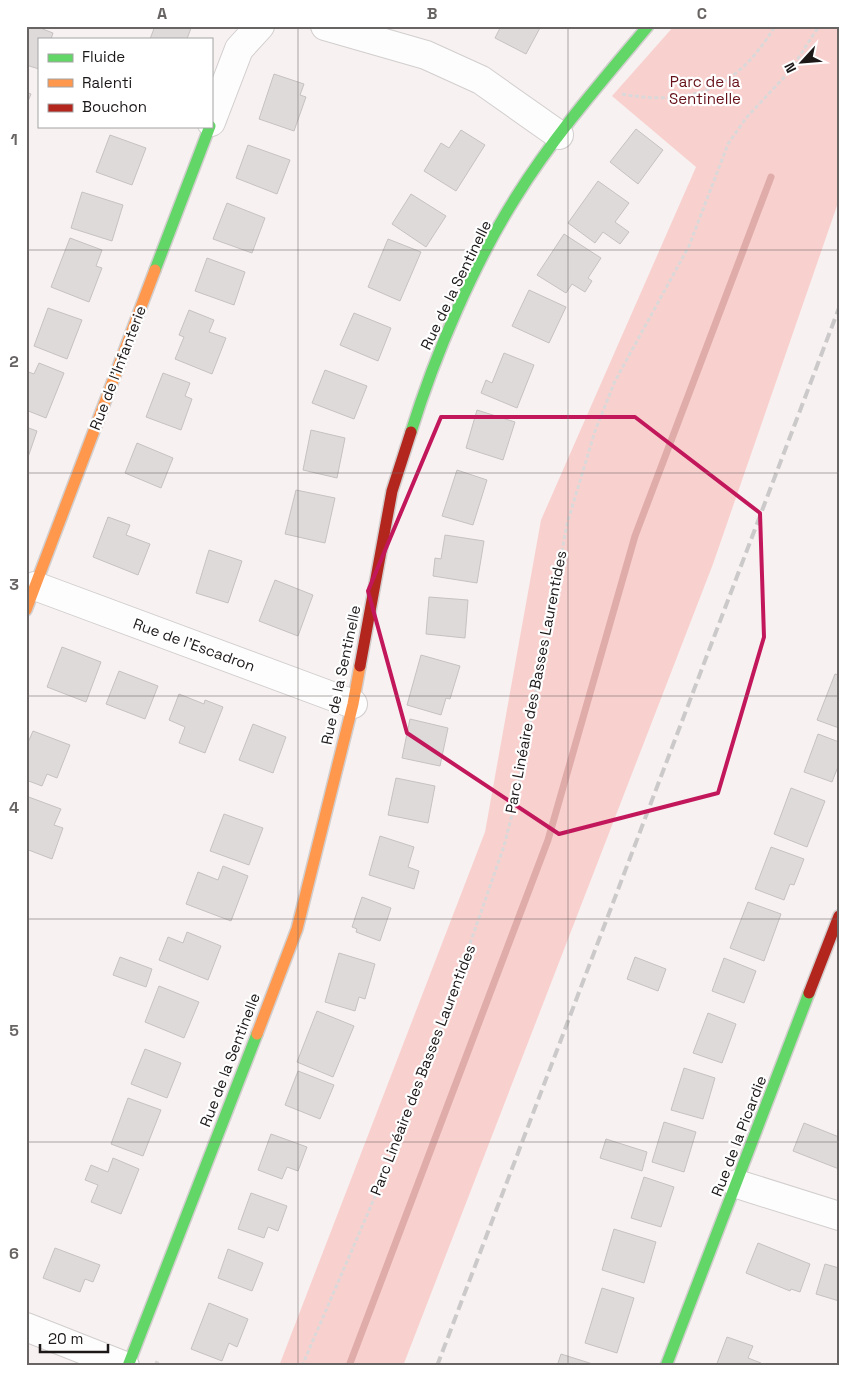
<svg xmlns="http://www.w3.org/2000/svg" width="865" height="1392" font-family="'Space Grotesk',sans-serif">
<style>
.green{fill:#f8d1cf}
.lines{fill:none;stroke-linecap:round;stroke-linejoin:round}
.stream{stroke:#e0acaa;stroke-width:7}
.building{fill:#dedada;stroke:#c7c2c2}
.street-casing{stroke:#d2cece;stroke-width:30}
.fast-casing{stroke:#d2cece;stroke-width:14}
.slow-casing{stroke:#d2cece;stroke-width:14}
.jam-casing{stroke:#d2cece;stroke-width:14}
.path{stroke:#dad8d8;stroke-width:3;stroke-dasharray:4 2.5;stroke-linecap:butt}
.street{stroke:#fefdfd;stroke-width:28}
.fast{stroke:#63d668;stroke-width:11}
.slow{stroke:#ff974d;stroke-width:11}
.jam{stroke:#b3261e;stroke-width:11}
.rail{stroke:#cbc9c9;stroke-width:4;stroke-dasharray:10 5;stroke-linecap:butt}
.marked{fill:none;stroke:#c2185b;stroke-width:4;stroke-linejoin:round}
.grid{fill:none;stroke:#696464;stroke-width:1;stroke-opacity:0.55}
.labels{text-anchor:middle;stroke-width:4.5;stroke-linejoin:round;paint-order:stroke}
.park-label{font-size:15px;fill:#66111a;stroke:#fff}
.street-label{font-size:15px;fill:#1c1818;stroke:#fff}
.neatline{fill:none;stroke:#696464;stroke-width:2}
.grid-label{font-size:16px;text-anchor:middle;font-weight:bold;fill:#696464}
</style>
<rect width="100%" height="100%" fill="#f7f1f1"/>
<path class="green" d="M674,26H839V200L713,564L403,1366H279L485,832L541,520L696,167L612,96Z"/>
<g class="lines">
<path class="stream" d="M349,1366L548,840L635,536L771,177"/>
</g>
<path class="building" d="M26,26H35L53,33L51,39H39V69L26,65Z
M155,26H185L191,28L187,39H150Z
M501,26H541L526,54L495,38Z
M274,74L304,84L300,95L306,97L294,131L259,119Z
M26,92L31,94L26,106Z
M636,129L663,150L638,184L610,162Z
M461,130L485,145L456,191L424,171L441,143L449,148Z
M110,135L146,148L132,185L96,172Z
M248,145L290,160L277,194L236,178Z
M598,181L629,203L615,222L629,232L620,244L603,232L595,243L568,223Z
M82,192L123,205L112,241L71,228Z
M411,194L446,216L426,247L392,224Z
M227,203L265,218L252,253L213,239Z
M564,234L601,258L588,278L592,281L585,292L572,284L566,293L537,275Z
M70,238L102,250L96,266L102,268L89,302L51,287Z
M388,239L421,252L400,301L368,287Z
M207,258L245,272L234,305L195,291Z
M529,290L566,307L549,343L512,326Z
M48,308L82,320L67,359L34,346Z
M189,310L214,320L209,332L226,338L212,374L175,359L184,337L179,335Z
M354,313L391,328L378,361L340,345Z
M504,353L534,365L517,408L481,393L486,380L492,383Z
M39,363L64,373L46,418L26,410V371L34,374Z
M325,370L367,386L354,419L312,403Z
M163,373L190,383L185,396L192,399L181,430L146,417Z
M477,410L515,422L503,460L466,448Z
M26,427L37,431L26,463Z
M311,430L345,438L337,478L303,470Z
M137,443L173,458L161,488L125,473Z
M457,470L487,480L473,525L442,516Z
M296,490L335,498L325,543L285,534Z
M108,517L130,525L126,535L150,544L138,575L93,557Z
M445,535L484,541L477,583L433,576L435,558L441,559Z
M209,550L242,561L228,603L196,593Z
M275,580L313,595L298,636L259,621Z
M429,597L468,600L465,638L426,634Z
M62,647L101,662L86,702L47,687Z
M421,655L460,666L450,699L446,698L441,715L407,705Z
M119,671L158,686L145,719L106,704Z
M835,674L839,675V728L817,720Z
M179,694L204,704L205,700L223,707L205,753L179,743L185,727L169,720Z
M410,719L448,728L440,766L402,758Z
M253,724L286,737L273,773L239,760Z
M33,731L70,745L57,778L47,774L42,786L26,780V747Z
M818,734L839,742V764L832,782L804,772Z
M396,778L435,786L428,823L388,815Z
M791,788L825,801L807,847L774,834Z
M26,796L61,809L54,825L63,828L52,859L26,849Z
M224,814L263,828L249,865L210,851Z
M380,836L414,847L408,867L419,871L414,889L369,875Z
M771,847L804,859L794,885L790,884L784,900L755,889Z
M223,866L248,876L231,921L186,904L198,872L218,880Z
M362,897L391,908L380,941L356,932L357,929L352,927Z
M748,902L781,914L764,961L730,948Z
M187,932L221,946L208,980L159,960L168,937L183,943Z
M339,953L375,964L365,999L359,997L355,1011L325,1002Z
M120,957L152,969L146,987L113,975Z
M635,957L666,969L658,991L627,979Z
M724,958L756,971L744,1003L712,991Z
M159,986L199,1002L184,1038L145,1022Z
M317,1011L354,1026L333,1077L297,1062Z
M708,1013L736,1024L722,1063L693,1053Z
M145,1049L181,1063L167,1098L131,1084Z
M684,1068L715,1078L703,1119L671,1110Z
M298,1071L334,1085L320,1119L285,1105Z
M128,1098L161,1110L143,1156L111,1144Z
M664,1122L696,1132L684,1172L652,1162Z
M804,1123L839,1137V1169L793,1151Z
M271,1134L307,1147L298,1171L287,1167L282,1179L258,1170Z
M606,1139L647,1152L642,1171L600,1158Z
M113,1158L139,1169L121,1214L91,1202L98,1185L85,1180L91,1165L108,1172Z
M644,1177L674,1187L661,1227L631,1218Z
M251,1193L287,1206L278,1231L268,1227L264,1238L238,1229Z
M614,1229L656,1242L644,1283L602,1270Z
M758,1243L810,1264L800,1292L791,1289L790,1291L746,1273Z
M55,1248L100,1265L93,1282L85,1279L80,1292L43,1278Z
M228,1249L263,1263L252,1291L218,1278Z
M825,1264L839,1268V1301L816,1294Z
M602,1288L634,1298L617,1353L585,1343Z
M209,1303L248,1319L237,1347L229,1343L222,1361L191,1349Z
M727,1337L753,1346L748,1358L761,1363L760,1366H716Z
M561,1354L599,1366H557Z"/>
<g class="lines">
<g class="street-casing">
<path id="street" d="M325,26L426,55L481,80L559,135
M211,122L239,49L260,26
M35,586L353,704
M737,1184L839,1216
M26,1327L125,1366"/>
</g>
<g class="fast-casing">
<path id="fast" d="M155,270L210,126
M411,432C435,355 473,265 516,197C554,136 602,81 648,26
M128,1366L257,1034
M666,1366L809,993"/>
</g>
<g class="slow-casing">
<path id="slow" d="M26,610L155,270
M257,1034L297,929L353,704L360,666"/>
</g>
<g class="jam-casing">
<path id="jam" d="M360,666L392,491L411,432
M809,993L839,916"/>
</g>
<path class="path" d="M622,94C693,107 738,88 775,26
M155,1362L166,1366
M302,1366L389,1164L441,1027L504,846L516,799L567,524L595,431L615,381L689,246L728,144L746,118L790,71L819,26"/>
<use href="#street" class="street"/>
<use href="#fast" class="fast"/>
<use href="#slow" class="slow"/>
<use href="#jam" class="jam"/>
<path class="rail" d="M437,1366L839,308"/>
</g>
<path class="marked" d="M441,417H635L760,513L764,637L718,793L559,834L407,733L368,591Z"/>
<path class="grid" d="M298,26V1366M568,26V1366M26,250H839M26,473H839M26,696H839M26,919H839M26,1142H839"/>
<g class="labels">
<g class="park-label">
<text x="705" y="87">Parc de la<tspan x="705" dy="17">Sentinelle</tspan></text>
</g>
<g class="street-label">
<text transform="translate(456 285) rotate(-64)" y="5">Rue de la Sentinelle</text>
<text transform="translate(118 368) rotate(-69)" y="5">Rue de l'Infanterie</text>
<text transform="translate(194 645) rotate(20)" y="5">Rue de l'Escadron</text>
<text transform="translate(341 675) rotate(-78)" y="5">Rue de la Sentinelle</text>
<text transform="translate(536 682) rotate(-79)" y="5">Parc Linéaire des Basses Laurentides</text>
<text transform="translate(230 1060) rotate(-69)" y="5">Rue de la Sentinelle</text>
<text transform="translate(423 1070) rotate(-69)" y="5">Parc Linéaire des Basses Laurentides</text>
<text transform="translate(739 1136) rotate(-69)" y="5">Rue de la Picardie</text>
</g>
</g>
<rect width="865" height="1392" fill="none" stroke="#ffffff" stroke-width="55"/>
<rect x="38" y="38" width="175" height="90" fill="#ffffff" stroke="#a4a3a3"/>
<rect x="48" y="54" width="25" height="8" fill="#63d668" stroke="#a4a3a3"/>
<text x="82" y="62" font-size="15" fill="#1c1818">Fluide</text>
<rect x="48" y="79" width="25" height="8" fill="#ff974d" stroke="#a4a3a3"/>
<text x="82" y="88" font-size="15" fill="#1c1818">Ralenti</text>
<rect x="48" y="104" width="25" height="8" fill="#b3261e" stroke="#a4a3a3"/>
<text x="82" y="112" font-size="15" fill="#1c1818">Bouchon</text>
<g transform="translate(802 62) rotate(244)" stroke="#ffffff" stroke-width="4" paint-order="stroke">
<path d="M0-4L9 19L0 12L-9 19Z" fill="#1c1818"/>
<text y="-8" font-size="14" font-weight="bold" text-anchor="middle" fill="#1c1818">N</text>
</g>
<path d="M40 1344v8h68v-8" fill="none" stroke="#1c1818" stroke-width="2.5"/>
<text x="48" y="1344" font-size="15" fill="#1c1818" stroke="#ffffff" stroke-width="4" paint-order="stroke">20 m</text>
<rect x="28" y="28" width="810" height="1336" class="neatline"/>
<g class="grid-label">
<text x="162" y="19">A</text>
<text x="432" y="19">B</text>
<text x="702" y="19">C</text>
<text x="14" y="145">1</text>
<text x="14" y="367">2</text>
<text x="14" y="590">3</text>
<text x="14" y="813">4</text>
<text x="14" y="1036">5</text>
<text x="14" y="1259">6</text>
</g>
</svg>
